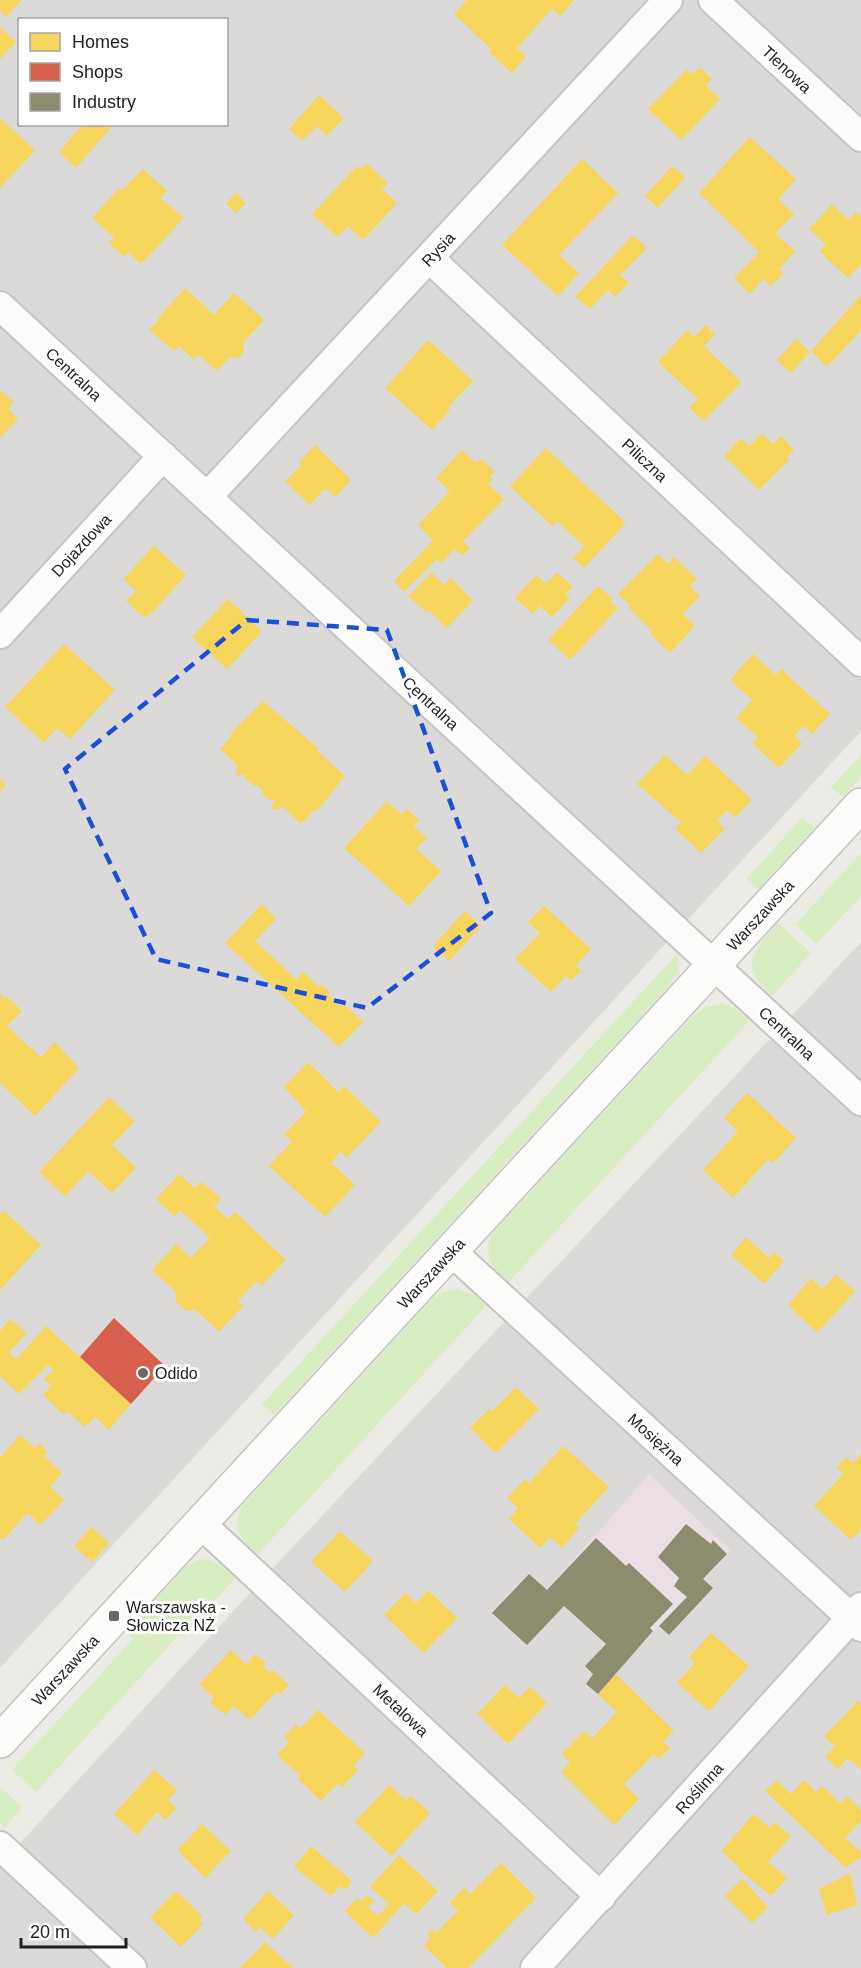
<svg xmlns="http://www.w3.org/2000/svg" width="861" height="1968" font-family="Helvetica,sans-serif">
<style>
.residential{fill:#dcdad8;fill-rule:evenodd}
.industrial{fill:#ebdfe5}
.grass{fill:#d8edc2}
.homes{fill:#f6d55c}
.shops{fill:#d6604d}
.industry{fill:#8c8c6e}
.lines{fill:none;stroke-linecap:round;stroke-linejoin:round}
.minor-casing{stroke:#c5c4c2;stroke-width:32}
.tertiary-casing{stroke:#c5c4c2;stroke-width:36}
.minor{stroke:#fcfcfb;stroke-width:28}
.tertiary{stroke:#fcfcfb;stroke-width:33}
.marked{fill:none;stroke:#1d4ed8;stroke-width:4.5;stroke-dasharray:12 8;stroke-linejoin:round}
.poi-dot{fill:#666664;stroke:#fff;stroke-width:2}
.labels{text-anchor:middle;stroke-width:6;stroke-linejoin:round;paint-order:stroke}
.street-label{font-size:16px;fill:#1e1e1e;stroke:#fff}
.poi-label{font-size:16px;fill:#1e1e1e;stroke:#fff;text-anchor:start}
</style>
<rect width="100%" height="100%" fill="#edebe6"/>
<path class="residential" d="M0,0H861V731L0,1668ZM20,20H226V124H20Z
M861,942V1968H0V1865L273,1568Z"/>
<path class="industrial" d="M649,1474L731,1551L625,1662L547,1591Z"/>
<path class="grass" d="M861,755V777L843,797L831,787Z
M803,817L814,828L758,890L746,879Z
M861,853V896L816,944L795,925Z
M778,923L811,953L772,996C738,964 753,951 778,923Z
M677,954L678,972L667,988L274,1415L262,1404Z
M723,1003L737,1010L749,1021L508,1283C492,1268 481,1252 494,1231L695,1014L707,1007Z
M457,1289L475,1295L486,1306L258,1554C240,1538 230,1529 243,1505L434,1297L442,1292Z
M203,1559C217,1561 225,1569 235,1578L183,1636L177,1637L36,1792L12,1770L133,1639L126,1632L185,1567L194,1562Z
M0,1787L22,1807L4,1828L0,1823Z"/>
<path class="homes" d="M0,0H22L6,17L0,11Z
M467,0H574L560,16L552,9L517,48L526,57L512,73L489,52L491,49L454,14Z
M0,27L16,42L0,59Z
M700,67L712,79L705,85L720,99L681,140L648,109L687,69L693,74Z
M319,95L344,118L327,136L317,126L302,141L289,129Z
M0,118L35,150L0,188Z
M83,124H114L76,168L59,152Z
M750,137L796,179L778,199L794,214L775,234L795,251L779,269L784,274L771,286L763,279L750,294L734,278L759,252L699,193Z
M582,159L618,193L559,255L579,273L558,296L502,245Z
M366,163L388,183L382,189L397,203L363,240L348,226L338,237L312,214L357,166L360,169Z
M672,166L685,177L658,208L645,196Z
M143,169L167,191L160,198L184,218L141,264L128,252L124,257L109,243L114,237L92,218L119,188L122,190Z
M236,193L246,203L236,213L226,203Z
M832,204L849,220L855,212L861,217V264L848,278L819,251L826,245L809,229Z
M633,235L647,248L620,275L629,282L615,297L608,290L590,309L575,297Z
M185,288L214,315L234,293L264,320L243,343L244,351L238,358L230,357L217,371L199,355L194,360L179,346L174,351L149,330L159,320L158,318Z
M861,295V330L827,367L811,351Z
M706,325L715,335L704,346L741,382L704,421L689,408L698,399L658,362L687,330L694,337Z
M796,339L810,352L791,373L777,360Z
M428,340L473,381L448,407L450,409L432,430L385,388Z
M0,390L14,402L8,409L18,419L0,438Z
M762,433L773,444L781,436L794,450L787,457L789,460L759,490L724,456L741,438L749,446Z
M315,445L351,480L335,497L325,488L310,505L285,482L301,465L299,462Z
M546,448L626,523L584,568L573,558L584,546L557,521L552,526L510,486Z
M462,450L476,463L481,459L495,472L490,477L493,479L488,484L504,499L463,541L470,548L462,556L455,549L441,563L437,559L404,592L394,581L433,540L418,525L450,491L436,478Z
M154,546L186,575L149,616H142L126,601L136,591L123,579Z
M658,554L668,564L674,557L697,579L690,586L700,596L683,614L695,626L670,653L650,634L653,632L628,607L630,605L618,594Z
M557,572L573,587L565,594L570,598L552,617L540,606L533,614L515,598L536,575L546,584Z
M432,573L444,585L451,578L473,601L447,628L428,610L426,612L408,596Z
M598,586L613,599L610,601L618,608L570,660L548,640Z
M228,599L262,631L227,669L192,637Z
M64,644L115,690L70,739L57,728L44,743L5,707Z
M753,654L776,675L781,669L830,714L812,734L803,726L794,736L802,743L779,768L752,743L758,737L736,718L752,700L730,680Z
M263,701L319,749L317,751L345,776L317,811L315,809L301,824L283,807L274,810L272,808L274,800H269L262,793V790L257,785L254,786L246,779L245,774L238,776L235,774L238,766L220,749L232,736L230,734Z
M665,755L687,775L705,756L752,800L735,817L727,810L717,821L725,829L701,853L675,829L681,822L637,784Z
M0,779L6,785L0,792Z
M387,801L402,815L407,809L419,820L414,826L427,838L416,849L441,871L409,906L344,848Z
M262,904L276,919L255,941L297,980L303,972L319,987L321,984L330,992L329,995L341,1007L344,1004L363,1022L339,1047L225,943Z
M544,906L591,949L576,966L581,971L571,980L566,976L551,992L515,959L540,933L528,922Z
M465,911L481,926L449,961L433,946Z
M0,994L4,998L6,996L22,1011L7,1026L24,1042L41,1057L55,1042L79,1068L35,1116L0,1083Z
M308,1062L339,1093L344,1086L381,1122L346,1158L341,1151L331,1163L355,1185L325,1217L269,1166L292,1141L284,1135L306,1111L284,1087Z
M747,1093L796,1138L773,1163L768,1159L733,1198L703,1170L738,1131L724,1118Z
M109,1097L135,1121L112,1145L136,1168L112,1193L88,1171L65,1196L39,1172Z
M179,1174L195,1188L202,1182L221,1199L214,1206L228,1219L235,1212L286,1260L262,1285L257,1281L238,1301L243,1306L219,1332L196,1310L186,1311L176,1302L175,1291L152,1270L176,1244L191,1258L210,1238L180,1210L174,1216L156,1199Z
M4,1211L41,1245L0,1290V1215Z
M746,1237L769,1258L774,1252L784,1261L764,1284L731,1255Z
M836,1275L855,1291L817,1333L788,1305L811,1278L822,1289Z
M10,1319L27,1333L9,1352L16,1359L46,1326L131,1404L109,1430L95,1417L85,1427L67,1411L64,1415L43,1395L51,1386L44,1379L53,1370L48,1365L19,1394L0,1376V1331Z
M516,1387L539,1409L496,1453L470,1428L489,1409L492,1411Z
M20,1435L35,1448L39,1443L47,1451L44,1456L62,1473L50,1487L64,1500L41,1525L27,1513L3,1540L0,1538V1458Z
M563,1446L609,1487L575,1524L579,1528L562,1548L550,1537L540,1548L509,1519L518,1508L507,1498L525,1479L529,1483Z
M861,1454V1529L851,1540L814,1506L843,1474L837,1468L846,1457L853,1463Z
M91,1527L109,1543L92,1562L74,1546Z
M340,1531L373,1561L345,1592L311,1562Z
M428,1590L457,1618L424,1653L384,1615L405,1593L416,1603Z
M711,1633L749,1666L709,1711L677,1683L695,1663L689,1657Z
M231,1650L246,1664L255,1654L266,1663L263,1667L270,1673L273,1670L289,1685L280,1694L277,1691L250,1720L234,1706L225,1715L210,1702L214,1698L199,1684Z
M616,1674L674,1731L663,1742L670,1748L659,1759L654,1754L624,1784L639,1799L614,1825L561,1772L570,1762L561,1754L584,1731L592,1738L617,1712L598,1694Z
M505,1685L519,1698L530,1687L547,1703L508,1744L477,1714Z
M858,1701L861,1704V1770L848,1758L838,1769L825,1757L835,1746L824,1737Z
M318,1710L365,1753L353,1766L358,1770L342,1787L338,1783L321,1801L298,1779L301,1776L277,1755L289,1742L284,1737L296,1724L301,1728Z
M154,1770L177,1790L168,1800L177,1808L165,1820L157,1812L137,1835L114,1814Z
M777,1780L791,1794L804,1780L816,1792L822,1786L840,1803L847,1796L861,1810V1821L845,1838L861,1852V1856L846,1868L765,1791Z
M389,1785L406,1800L411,1796L430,1813L391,1856L355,1822Z
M754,1814L770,1828L774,1822L791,1836L768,1862L787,1878L771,1896L738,1869L739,1867L721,1851Z
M202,1824L231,1851L205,1878L177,1850Z
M311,1846L352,1881L345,1890L340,1886L331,1896L294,1867Z
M399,1855L438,1891L416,1914L404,1903L373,1938L345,1911L357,1898L361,1901L367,1895L374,1901L368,1907L378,1916L389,1904L370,1887Z
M501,1863L536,1898L468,1968H447L424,1946L431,1938L427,1935L432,1929L436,1933L458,1911L450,1903L464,1887L470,1894Z
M850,1873L857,1905L827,1915L819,1889Z
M742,1879L768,1907L752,1923L725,1896Z
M176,1891L202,1916L199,1920L203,1924L181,1947L150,1917Z
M268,1891L294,1915L273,1939L260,1927L256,1932L243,1919Z
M265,1942L293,1968H240Z"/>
<path class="shops" d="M114,1318L165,1366L131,1404L80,1357Z"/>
<path class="industry" d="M686,1524L711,1544L713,1540L727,1554L703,1579L713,1588L669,1635L659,1626L687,1597L674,1586L679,1578L658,1557Z
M596,1538L626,1566L629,1563L673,1604L650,1628L653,1631L598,1694L586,1684L593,1674L585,1666L606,1644L564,1606L527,1645L492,1613L529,1574L547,1590Z"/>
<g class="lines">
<g class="minor-casing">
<path id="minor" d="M713,0L861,137
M429,258L861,662
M0,306L861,1101
M207,497L668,0
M0,634L163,456
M451,1251L861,1627
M200,1523L601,1897
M0,1846L132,1968
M535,1968L861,1607"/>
</g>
<g class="tertiary-casing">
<path id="tertiary" d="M0,1741L861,805"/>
</g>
<use href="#minor" class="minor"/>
<use href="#tertiary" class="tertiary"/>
</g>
<path class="marked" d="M247,620L387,630L491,913L367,1008L156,959L65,769Z"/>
<g class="poi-dot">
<circle cx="143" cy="1373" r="6"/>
<rect x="108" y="1610" width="12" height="12" rx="3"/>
</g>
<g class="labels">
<g class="street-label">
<text transform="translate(787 69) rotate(43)" y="6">Tlenowa</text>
<text transform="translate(438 249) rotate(-47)" y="6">Rysia</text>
<text transform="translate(74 374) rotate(43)" y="6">Centralna</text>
<text transform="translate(645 460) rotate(43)" y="6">Piliczna</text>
<text transform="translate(81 545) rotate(-47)" y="6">Dojazdowa</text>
<text transform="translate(431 703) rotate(43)" y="6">Centralna</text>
<text transform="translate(760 915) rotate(-47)" y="6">Warszawska</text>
<text transform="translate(787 1033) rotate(43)" y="6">Centralna</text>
<text transform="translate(431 1273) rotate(-47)" y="6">Warszawska</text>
<text transform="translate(656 1439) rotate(42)" y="6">Mosiężna</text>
<text transform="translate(65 1670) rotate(-47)" y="6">Warszawska</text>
<text transform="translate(401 1710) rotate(43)" y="6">Metalowa</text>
<text transform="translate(699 1788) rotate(-48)" y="6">Roślinna</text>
</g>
<g class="poi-label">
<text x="155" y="1379">Odido</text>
<text x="126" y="1613">Warszawska -<tspan x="126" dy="18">Słowicza NŻ</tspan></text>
</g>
</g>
<rect x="18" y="18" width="210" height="108" fill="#ffffff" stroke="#a5a5a5" stroke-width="1.5"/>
<rect x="30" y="33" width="30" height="18" fill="#f6d55c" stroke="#a5a5a5" stroke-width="1.5"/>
<text x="72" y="48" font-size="18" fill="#1e1e1e">Homes</text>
<rect x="30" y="63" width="30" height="18" fill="#d6604d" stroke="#a5a5a5" stroke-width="1.5"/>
<text x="72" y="78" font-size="18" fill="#1e1e1e">Shops</text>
<rect x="30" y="93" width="30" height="18" fill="#8c8c6e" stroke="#a5a5a5" stroke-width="1.5"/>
<text x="72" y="108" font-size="18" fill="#1e1e1e">Industry</text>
<path d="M21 1938v9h105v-9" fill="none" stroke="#1e1e1e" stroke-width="3"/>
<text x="30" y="1938" font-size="18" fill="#1e1e1e" stroke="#ffffff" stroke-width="4.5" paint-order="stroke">20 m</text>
</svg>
